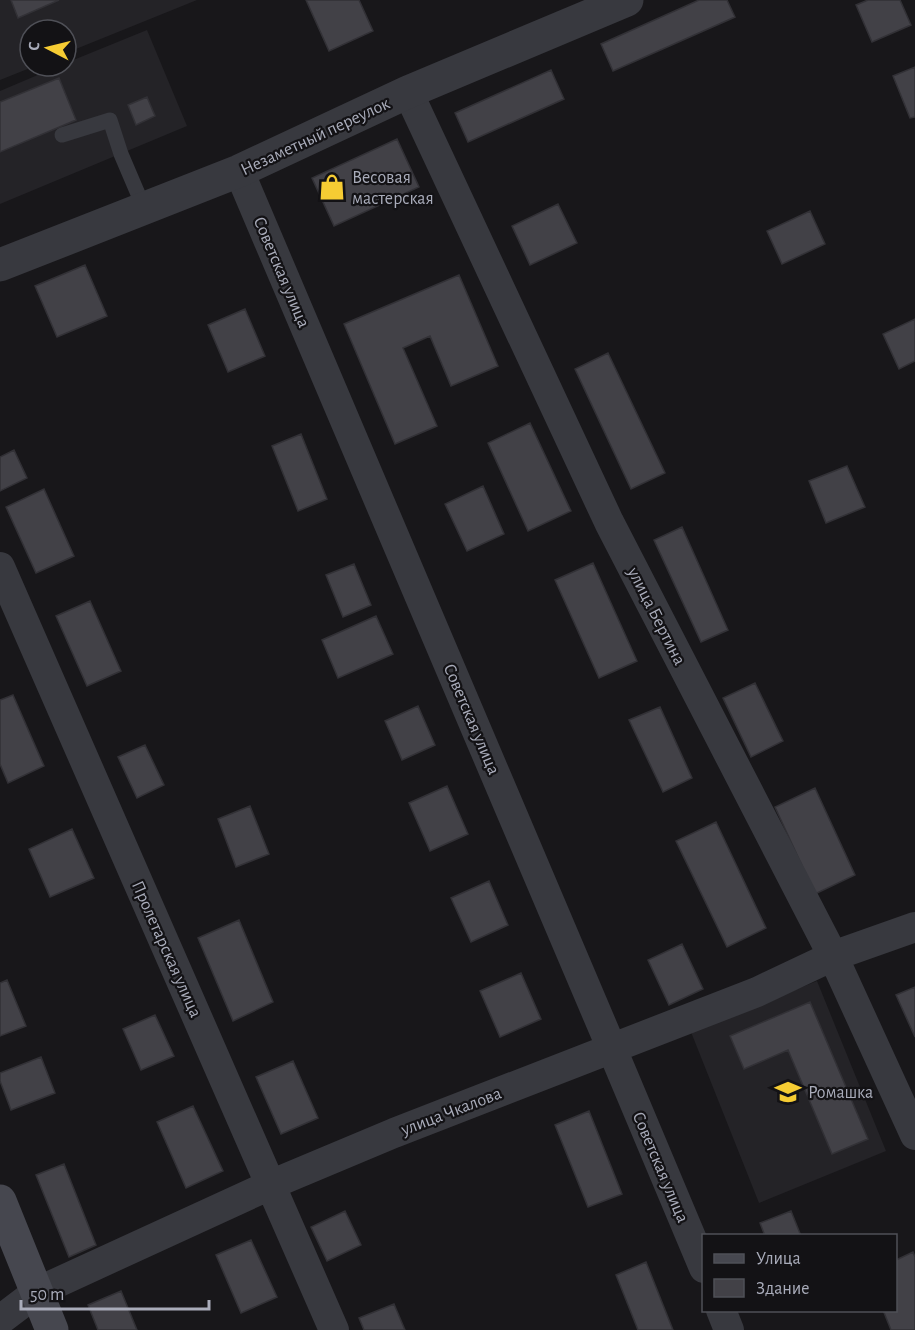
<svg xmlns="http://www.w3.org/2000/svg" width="915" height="1330" font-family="'Alegreya Sans',sans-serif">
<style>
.built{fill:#242327}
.building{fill:#424147;stroke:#323136;stroke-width:1.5}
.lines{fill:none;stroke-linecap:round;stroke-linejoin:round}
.service{stroke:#38393f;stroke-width:15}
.minor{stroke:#38393f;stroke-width:30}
.tertiary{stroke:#38393f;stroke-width:33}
.secondary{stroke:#46474f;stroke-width:33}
.labels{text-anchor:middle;stroke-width:4.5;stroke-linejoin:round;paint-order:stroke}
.street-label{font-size:18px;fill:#a9acba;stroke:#131215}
.poi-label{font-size:18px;fill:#a9acba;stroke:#131215;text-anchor:start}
</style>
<rect width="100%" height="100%" fill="#18171a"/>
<path class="built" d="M0,0H197L66,53V30H30V66H35L0,80Z
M147,30L187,126L0,204V91L59,66H66V63Z
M817,981L886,1151L759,1203L691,1032Z"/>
<path class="building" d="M11,0H59L18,18Z
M306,0H359L373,31L329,51Z
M699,0H727L735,17L613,71L601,44Z
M868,0H900L911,25L872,42L856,5Z
M915,67V117L910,118L893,76Z
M551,70L564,99L468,142L455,113Z
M59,78L76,120L0,152V102Z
M147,97L155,116L136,125L128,105Z
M397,139L419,187L334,226L312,178Z
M558,204L577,243L530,265L512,226Z
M810,211L825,244L782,264L767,231Z
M85,265L107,316L57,337L35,286Z
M459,275L498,366L451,386L430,336L403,348L437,426L395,444L344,324Z
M245,309L265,356L228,372L208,325Z
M915,319V361L899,369L883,334Z
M608,353L665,473L631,489L575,369Z
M530,423L571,511L528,531L488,443Z
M301,434L327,499L298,511L272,446Z
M14,450L27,478L0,491V457Z
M847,466L865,507L826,523L809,481Z
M483,486L504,534L467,551L445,504Z
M44,489L74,556L36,573L6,507Z
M682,527L728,630L701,642L654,540Z
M593,563L637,661L599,678L555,580Z
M354,564L371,605L343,617L326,575Z
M90,601L121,671L87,686L56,616Z
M376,616L393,654L338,678L322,640Z
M755,683L783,741L751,757L723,698Z
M13,695L44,766L8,783L0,764V700Z
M418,706L435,745L402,760L385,721Z
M660,707L692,778L663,792L629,720Z
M145,745L164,785L137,798L118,757Z
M447,786L468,834L430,851L409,803Z
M815,788L855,875L815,894L775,807Z
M250,806L269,854L236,867L218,819Z
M716,822L766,928L727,947L676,841Z
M72,829L94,878L50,897L29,849Z
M489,881L508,925L471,942L451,898Z
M239,920L273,1002L233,1021L198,938Z
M682,944L703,989L669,1005L648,960Z
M521,973L541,1019L500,1037L480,991Z
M7,980L26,1026L0,1036V983Z
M915,987V1037L896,995Z
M810,1002L868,1139L832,1154L788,1050L744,1069L730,1036Z
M155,1015L174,1056L141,1070L123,1029Z
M41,1057L55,1093L11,1110L0,1081V1073Z
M293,1061L318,1118L281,1134L256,1077Z
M193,1106L223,1171L186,1188L157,1122Z
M589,1111L622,1194L588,1207L555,1125Z
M64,1164L96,1245L69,1257L36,1175Z
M345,1211L361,1245L327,1261L311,1227Z
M791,1211L801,1236H765L760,1223Z
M251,1240L277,1297L241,1313L216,1255Z
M913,1252L915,1257V1330H891L883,1310H896V1260Z
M646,1262L673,1330H638L616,1275Z
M121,1291L137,1330H98L88,1305Z
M394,1304L405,1330H364L359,1318Z"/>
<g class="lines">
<path class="service" d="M62,135L110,120L121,154L144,208"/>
<path class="minor" d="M408,92L609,522L833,956L915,1135
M239,171L612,1049L704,1268
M0,567L334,1330
M721,1310L729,1330
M0,1320L37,1292L270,1185L394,1133L757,992L833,956L915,927"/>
<path class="tertiary" d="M0,265L239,171L408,92L627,0"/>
<path class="secondary" d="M0,1201L52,1330"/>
</g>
<defs>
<g id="shop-bare" transform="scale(2.07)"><path d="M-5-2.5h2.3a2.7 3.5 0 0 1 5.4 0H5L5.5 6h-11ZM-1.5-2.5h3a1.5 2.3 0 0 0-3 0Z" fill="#f6cc33" stroke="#131215" stroke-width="2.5" paint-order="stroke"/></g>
<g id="school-bare" transform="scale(2.07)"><path d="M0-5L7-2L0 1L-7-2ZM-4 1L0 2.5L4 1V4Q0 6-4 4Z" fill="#f6cc33" stroke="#131215" stroke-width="2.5" paint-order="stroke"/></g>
</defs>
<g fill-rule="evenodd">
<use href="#shop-bare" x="332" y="187"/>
<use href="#school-bare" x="788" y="1092"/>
</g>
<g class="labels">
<g class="street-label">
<text transform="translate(315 136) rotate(-25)" y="6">Незаметный переулок</text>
<text transform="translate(282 272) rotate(67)" y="6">Советская улица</text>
<text transform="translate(657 616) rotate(63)" y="6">улица Бертина</text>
<text transform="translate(472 719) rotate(67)" y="6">Советская улица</text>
<text transform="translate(167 949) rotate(66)" y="6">Пролетарская улица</text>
<text transform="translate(451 1111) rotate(-21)" y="6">улица Чкалова</text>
<text transform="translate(661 1167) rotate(67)" y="6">Советская улица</text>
</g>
<g class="poi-label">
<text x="352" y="183">Весовая<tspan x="352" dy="21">мастерская</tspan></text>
<text x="808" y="1098">Ромашка</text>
</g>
</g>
<rect x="702" y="1234" width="195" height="78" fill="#131215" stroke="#4f5057" stroke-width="1.5"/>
<rect x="714" y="1254" width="30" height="9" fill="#46474f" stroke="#4f5057" stroke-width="1.5"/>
<text x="756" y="1264" font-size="18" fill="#a9acba">Улица</text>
<rect x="714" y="1279" width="30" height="18" fill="#424147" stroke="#4f5057" stroke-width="1.5"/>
<text x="756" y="1294" font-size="18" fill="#a9acba">Здание</text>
<g transform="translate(48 48) rotate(277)"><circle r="28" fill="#131215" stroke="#4f5057" stroke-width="1.5"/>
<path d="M0-4.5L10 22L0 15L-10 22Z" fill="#f6cc33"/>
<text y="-9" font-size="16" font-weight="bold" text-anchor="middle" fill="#a9acba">С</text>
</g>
<path d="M21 1300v9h188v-9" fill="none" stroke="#a9acba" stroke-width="3"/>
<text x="30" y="1300" font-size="18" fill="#a9acba" stroke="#131215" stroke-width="4.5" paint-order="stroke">50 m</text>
</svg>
